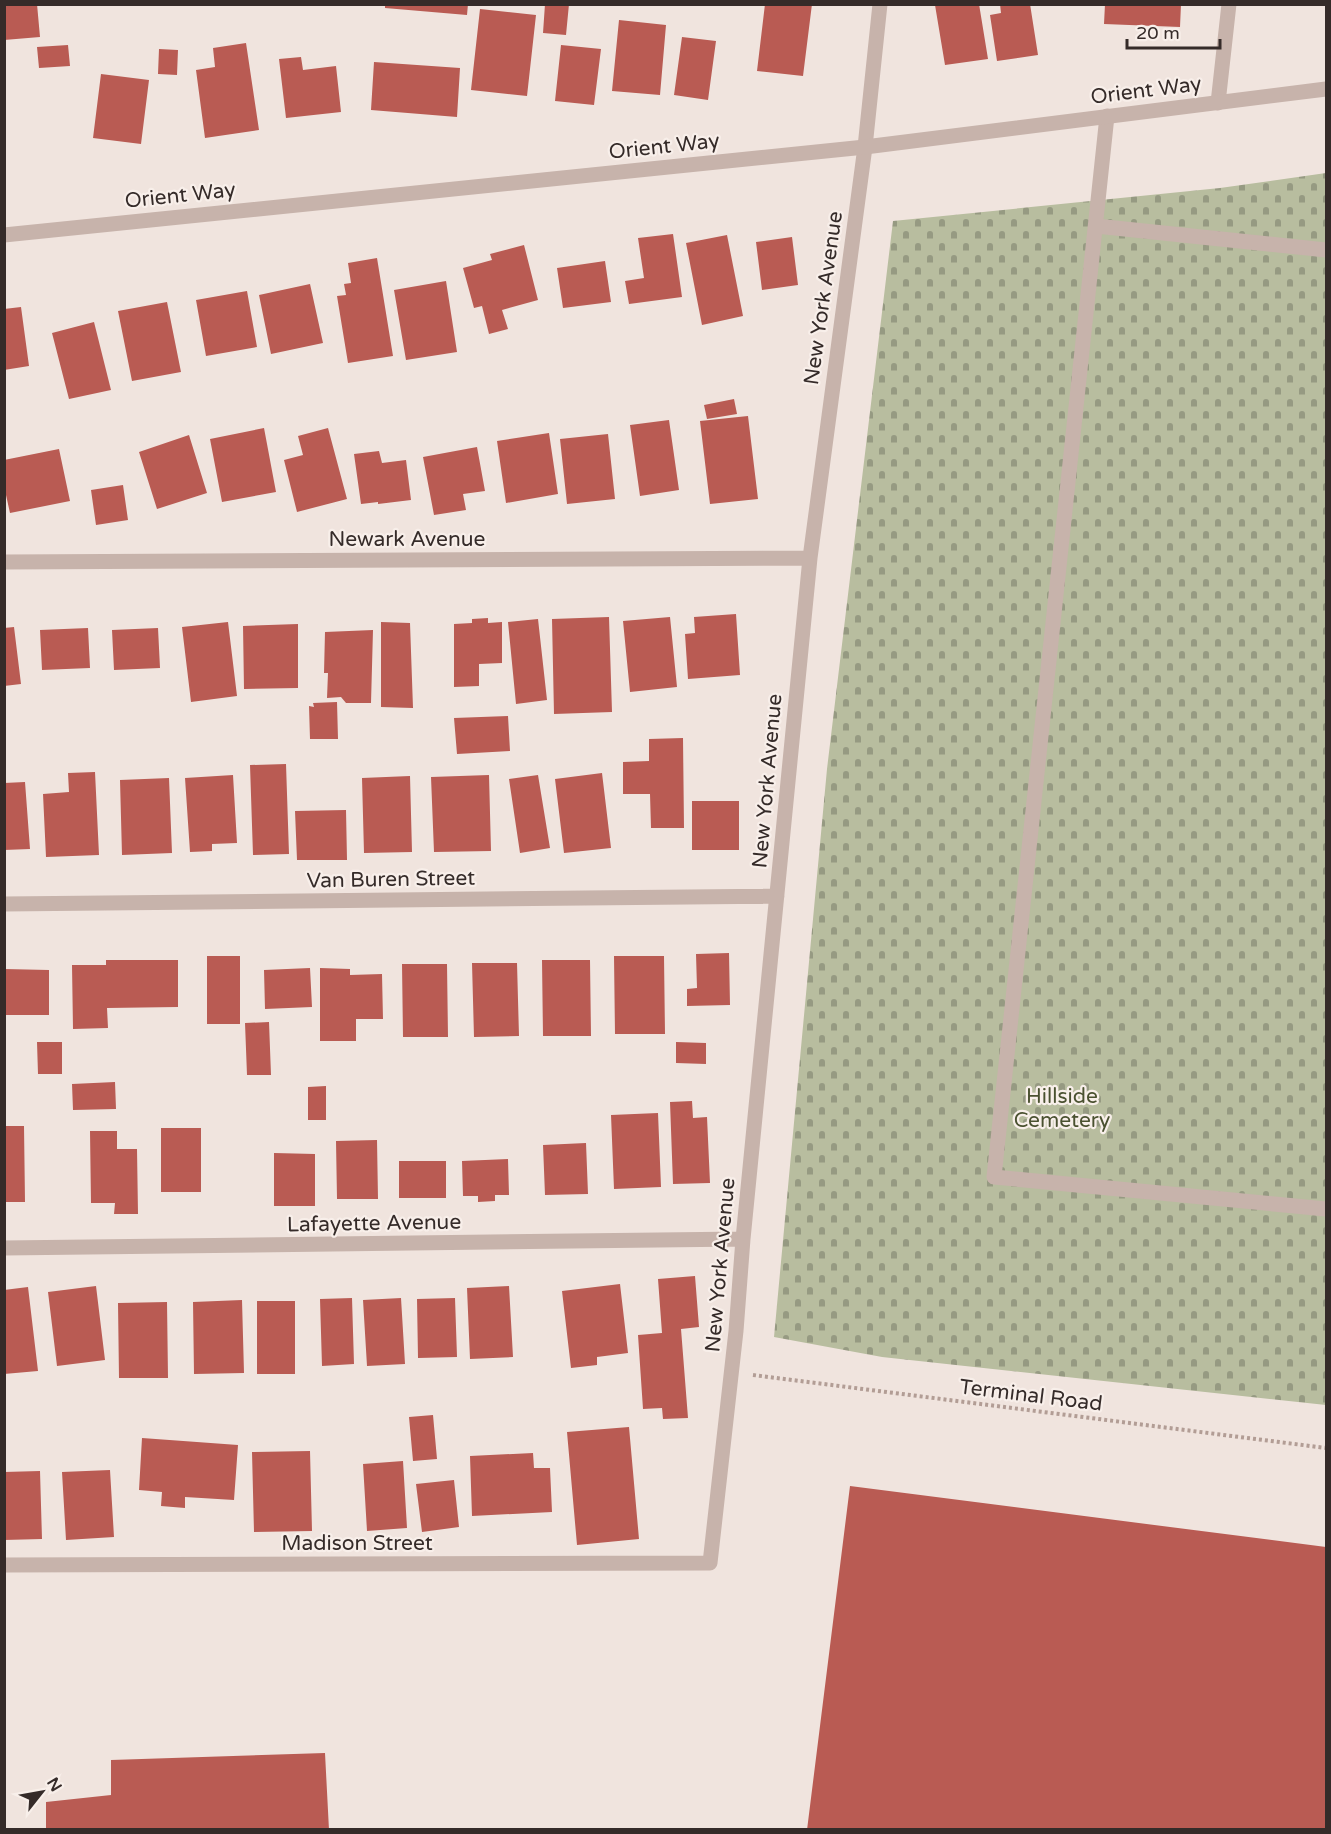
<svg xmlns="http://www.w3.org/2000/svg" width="1331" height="1834" font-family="'Varela Round',sans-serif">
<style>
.cemetery{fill:url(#cemetery-stones)}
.building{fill:#b95b53}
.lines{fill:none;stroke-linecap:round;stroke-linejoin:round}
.path{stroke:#b29d95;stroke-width:4;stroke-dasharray:3 3;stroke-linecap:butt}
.service{stroke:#c7b3ab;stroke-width:15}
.minor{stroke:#c7b3ab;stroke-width:15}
.tertiary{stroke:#c7b3ab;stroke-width:15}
.labels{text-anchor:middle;stroke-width:4.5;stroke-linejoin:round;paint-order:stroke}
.street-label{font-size:21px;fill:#352b29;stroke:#f8efea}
.park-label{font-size:21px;fill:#4a5130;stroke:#f8efea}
</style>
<defs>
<pattern id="cemetery-stones" width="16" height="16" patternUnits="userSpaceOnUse" patternTransform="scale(1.5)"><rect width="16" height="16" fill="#b8bd9f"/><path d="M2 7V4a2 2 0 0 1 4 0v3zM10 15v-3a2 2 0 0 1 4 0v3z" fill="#969a82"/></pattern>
</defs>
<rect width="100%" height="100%" fill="#f0e4de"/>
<path class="cemetery" d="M1326,173V1405L882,1357L774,1337L827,769L893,221L1220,188Z"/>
<path class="building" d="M4,4H37L40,37L4,40Z
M385,4H468L467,15L385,8Z
M545,4H569L566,35L543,33Z
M765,4H812L803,76L757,71Z
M979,4L988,59L945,65L935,5Z
M1000,4H1030L1038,55L997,61L990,15L1001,13Z
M1105,4H1181L1180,27L1104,24Z
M480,9L536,15L527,96L471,90Z
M619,20L666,25L660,95L612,91Z
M682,37L716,41L708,100L674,95Z
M246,43L259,130L205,138L196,70L215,67L213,48Z
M68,45L70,66L39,68L37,47Z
M561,45L601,49L594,105L555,101Z
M159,49L178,50L177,75L158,74Z
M301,57L303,70L336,66L341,112L286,118L279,59Z
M374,62L460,68L457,117L371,110Z
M101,74L149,80L141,144L93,138Z
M673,234L682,297L629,304L625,281L644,278L638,238Z
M727,235L743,316L702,325L686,243Z
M792,237L798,285L762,290L756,242Z
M524,245L538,300L502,310L508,329L489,334L482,306L474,308L463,268L492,260L490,254Z
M377,258L393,356L348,363L337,296L346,295L344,284L351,283L348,263Z
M605,261L611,302L563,308L557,268Z
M446,281L457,352L406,360L394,290Z
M310,284L323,343L271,354L259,295Z
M247,291L257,347L206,356L196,300Z
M167,302L181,372L132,381L118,311Z
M21,307L29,366L4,370V309Z
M94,322L111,390L69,399L52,333Z
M734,399L737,414L707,419L704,405Z
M748,416L758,499L710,504L700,421Z
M669,420L679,490L640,496L630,425Z
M264,428L276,492L222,502L210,439Z
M328,428L347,499L297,512L284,460L303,455L298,436Z
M549,433L558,494L506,503L497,441Z
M608,434L615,499L567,504L560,439Z
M189,435L207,493L157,509L139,452Z
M477,447L485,491L463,494L466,510L434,515L423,457Z
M59,449L70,501L10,513L4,486V460Z
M379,451L382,463L406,460L411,500L378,504V502L361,504L354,454Z
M123,485L128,520L96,525L91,490Z
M736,614L740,675L688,679L685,634L695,633L694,617Z
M609,617L612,712L554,714L552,619Z
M670,617L677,687L630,692L623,621Z
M488,618V623L502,622V663L479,664V686L454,687V624L472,623V619Z
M538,619L547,700L516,704L508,622Z
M228,622L237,696L191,702L182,627Z
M381,622L410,623L413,708L381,707Z
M298,624V688L244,689L243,626Z
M14,627L21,684L4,686V628Z
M88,628L90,668L42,670L40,630Z
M158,628L160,668L114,670L112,630Z
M373,630L371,703H346L341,697L327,698L328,673H324L325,632Z
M337,702L338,739H310L309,706L314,707L313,703Z
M508,716L510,751L457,754L454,718Z
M683,738L684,828H651L650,794H623V762L649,761V739Z
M286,764L289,854L253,855L250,765Z
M95,772L99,855L46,857L43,794L69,792L68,773Z
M602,773L611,848L564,853L555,779Z
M233,775L237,843L212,844V851L190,852L185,778Z
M489,775L491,851L434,852L431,777Z
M538,775L550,848L520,853L509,779Z
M410,776L412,852L364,853L362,778Z
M169,778L172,853L122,855L120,780Z
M25,782L30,849L4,850V783Z
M692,801H739V850H692Z
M346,810L347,860H297L295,811Z
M729,953L730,1005L687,1006V989L697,988L696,954Z
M207,956H240V1024H207Z
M614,956H664L665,1034H615Z
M106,960H178V1007L107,1008L108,1028L73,1029L72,965H106Z
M542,960H590L591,1036H543Z
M472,963H517L519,1036L474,1037Z
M402,964H447L448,1037H403Z
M310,968L312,1007L265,1009L264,970Z
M320,968L350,969V975L382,974L383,1019H356V1041H320Z
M4,969L49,970V1015H4Z
M269,1022L271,1075H247L245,1023Z
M37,1042H62V1074H38Z
M676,1042L706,1043V1064L676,1063Z
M115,1082L116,1109L73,1110L72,1084Z
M326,1086V1120H308V1087Z
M692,1101L693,1118L707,1117L710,1183L673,1184L670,1102Z
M658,1113L661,1187L614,1189L611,1115Z
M4,1126H24L25,1202H4Z
M161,1128H201V1192H161Z
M90,1131H117V1149H137L138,1214H114L115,1203H91Z
M377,1140L378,1199H337L336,1141Z
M586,1143L588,1194L545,1195L543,1145Z
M274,1153L315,1154V1206H274Z
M508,1159L509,1195H495V1201L478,1202V1196H463L462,1161Z
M399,1161H446V1198H399Z
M695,1276L699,1327L681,1329L688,1418L663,1419L662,1408L643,1409L638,1335L662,1333L658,1279Z
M620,1284L628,1353L597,1357V1365L571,1368L562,1291Z
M96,1286L105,1360L57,1366L48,1292Z
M509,1286L513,1357L470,1359L467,1288Z
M28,1287L38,1371L4,1374V1290Z
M352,1298L354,1364L322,1366L320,1299Z
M401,1298L405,1364L367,1366L363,1300Z
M455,1298L457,1357L418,1358L417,1299Z
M242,1300L244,1373L194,1374L193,1302Z
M257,1301H295V1374H257Z
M167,1302L168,1378H119L118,1303Z
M433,1415L437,1459L413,1461L409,1417Z
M629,1427L639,1539L577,1545L567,1432Z
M142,1438L238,1445L234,1500L185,1497V1508L161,1506L162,1492L139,1490Z
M310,1451L312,1531L254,1532L252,1452Z
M533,1453L534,1468H550L552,1512L472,1516L470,1456Z
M403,1461L407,1528L367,1531L363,1464Z
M110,1470L114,1537L66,1540L62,1472Z
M40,1471L42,1539L4,1540V1472Z
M454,1480L459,1527L422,1532L416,1484Z
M850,1486L1326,1547V1830H807Z
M325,1753L329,1830H46V1802L111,1795V1760Z"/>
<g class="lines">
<path class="path" d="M753,1375L1326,1448"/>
<path class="service" d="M1107,116L994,1177L1326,1209
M1096,226L1326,250"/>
<path class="minor" d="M1218,103L1229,4
M4,562L810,558
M4,904L777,896
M4,1248L743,1239
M4,1565L710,1563L736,1331L743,1239L810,558L865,147L880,4"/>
<path class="tertiary" d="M4,235L865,147L1326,89"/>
</g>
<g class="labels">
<g class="street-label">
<text transform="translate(1146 90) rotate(-7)" y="7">Orient Way</text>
<text transform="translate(664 146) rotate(-6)" y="7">Orient Way</text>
<text transform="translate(180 195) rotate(-6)" y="7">Orient Way</text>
<text transform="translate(823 298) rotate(-82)" y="7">New York Avenue</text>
<text x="407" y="546">Newark Avenue</text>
<text transform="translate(767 781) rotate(-85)" y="7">New York Avenue</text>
<text transform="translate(391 879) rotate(-1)" y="7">Van Buren Street</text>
<text transform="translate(374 1223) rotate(-1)" y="7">Lafayette Avenue</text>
<text transform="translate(720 1265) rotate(-85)" y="7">New York Avenue</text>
<text transform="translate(1031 1395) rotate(7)" y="7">Terminal Road</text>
<text x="357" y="1550">Madison Street</text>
</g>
<g class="park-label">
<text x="1062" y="1103">Hillside<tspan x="1062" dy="24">Cemetery</tspan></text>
</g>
</g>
<rect width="1331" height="1834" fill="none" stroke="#352b29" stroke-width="12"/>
<g transform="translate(42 1792) rotate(59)" stroke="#f8efea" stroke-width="4.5" paint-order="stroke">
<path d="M0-4.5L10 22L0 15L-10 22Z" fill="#352b29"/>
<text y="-9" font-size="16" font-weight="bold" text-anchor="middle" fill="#352b29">N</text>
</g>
<path d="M1127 39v9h93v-9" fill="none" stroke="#352b29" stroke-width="3"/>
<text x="1136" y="39" font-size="18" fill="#352b29" stroke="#f8efea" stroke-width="4.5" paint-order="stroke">20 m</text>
</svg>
